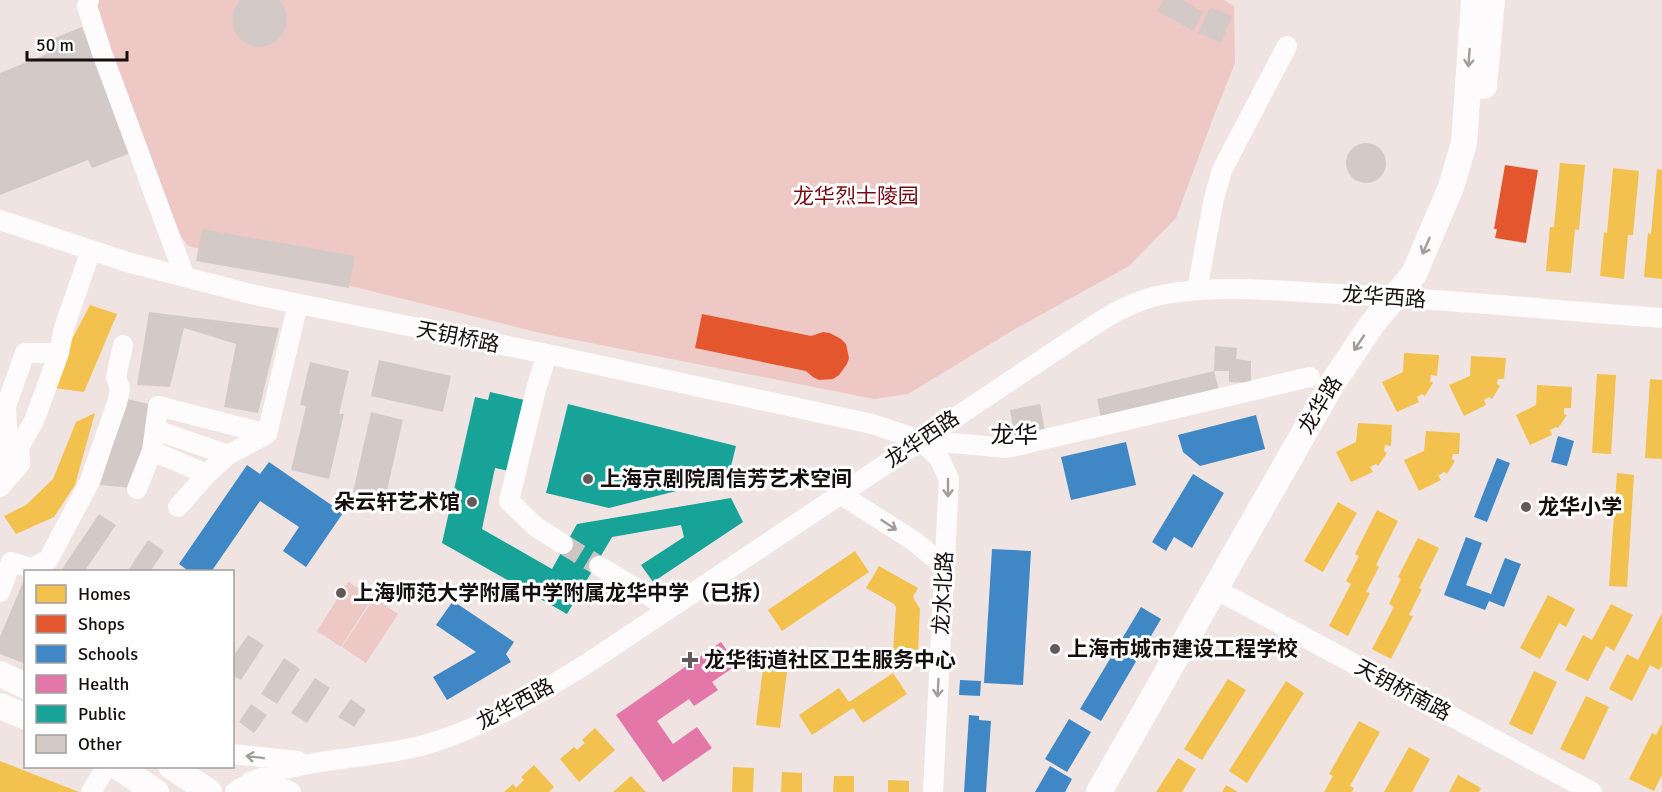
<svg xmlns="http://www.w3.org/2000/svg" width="1662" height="792" font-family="Signika,'Noto Sans SC',sans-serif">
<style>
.green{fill:#eec8c4}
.homes{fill:#f2c14e}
.shops{fill:#e4572e}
.schools{fill:#3f88c5}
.health{fill:#e377a8}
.public{fill:#17a398}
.building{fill:#d3cac8}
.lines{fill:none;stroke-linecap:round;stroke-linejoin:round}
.minor-tunnel{stroke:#cec4c2;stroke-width:20;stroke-dasharray:20 10;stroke-linecap:butt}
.minor{stroke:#fdfbfb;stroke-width:20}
.major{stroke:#fdfbfb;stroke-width:26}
.oneway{stroke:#a19d9d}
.poi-dot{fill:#625a59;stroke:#fff;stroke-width:2}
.labels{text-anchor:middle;stroke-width:6;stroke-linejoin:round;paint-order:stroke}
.park-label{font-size:21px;fill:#760a11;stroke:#fff}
.street-label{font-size:21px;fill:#160f0f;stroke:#fff}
.poi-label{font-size:21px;font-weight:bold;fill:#160f0f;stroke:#fff;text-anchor:start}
.quarter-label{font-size:24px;fill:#160f0f;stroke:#fff}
</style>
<rect width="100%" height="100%" fill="#efe4e2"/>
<path class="green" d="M90,0H1224L1234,6L1235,63L1213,118L1176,218L1129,266L1015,329L908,394L874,399L545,334L188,246L171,223L156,183L133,165L122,138Z
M348,582L373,597L341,647L317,631Z
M374,598L398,614L366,663L342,647Z"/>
<path class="homes" d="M1560,163L1585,165L1579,230L1575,229L1571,273L1546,271L1550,227H1554Z
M1613,168L1639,171L1633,235H1628L1624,279L1600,276L1604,232L1607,233Z
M1657,169L1662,170V279L1644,277L1648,233L1651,234Z
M90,305L117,314L84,392L47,387Z
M1404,353L1439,355L1437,376L1431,375L1430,381L1433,383L1425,396L1422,394L1417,397L1419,402L1397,412L1382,382L1403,372Z
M1471,356L1506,358L1504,379H1498L1497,384L1500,386L1492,399L1489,397L1484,400L1486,405L1464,416L1449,385L1470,376Z
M1597,374L1616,375L1611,454L1592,453Z
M1650,379L1662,380V459L1645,458Z
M1537,385L1572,387L1571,408H1564V414L1567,415L1558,428L1556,427L1550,430L1552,435L1530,445L1516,415L1536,405Z
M95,413L75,485L54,517L16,534L4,516L26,505L53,479L76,422Z
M1358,423L1392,425L1391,446L1385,445L1384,451L1387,453L1378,466L1376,464L1370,467L1373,472L1351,482L1336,452L1356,442Z
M1426,431L1460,433L1459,454H1453L1452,459L1455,461L1447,474L1444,472L1438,476L1441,480L1419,491L1404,460L1424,451Z
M1617,473L1634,475L1627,587L1609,586Z
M1338,502L1357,513L1323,572L1304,561Z
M1377,510L1398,521L1376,565L1379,567L1366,592L1370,593L1348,636L1329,626L1351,584L1346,581L1359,556L1355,554Z
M1418,538L1439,548L1419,588L1422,589L1409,615L1413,616L1391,659L1372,649L1394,607L1389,604L1401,579L1398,577Z
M855,551L869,572L782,631L768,610Z
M879,566L918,588L913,597L920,609L918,652L893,651L896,607L894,604L866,588Z
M1548,595L1575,609L1566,627L1559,623L1540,659L1520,648Z
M1611,604L1633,615L1614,651L1606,646L1588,681L1565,670L1583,635L1592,640Z
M1662,613V665L1659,670L1650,665L1632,701L1609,689L1627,654L1638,660Z
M764,660L788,663L780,728L756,725Z
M1534,671L1557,682L1532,735L1509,724Z
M893,673L907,694L863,723L853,708L812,735L799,715L839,688L849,702Z
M1228,679L1246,690L1202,760L1184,749Z
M1286,681L1304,693L1247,783L1229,771Z
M1586,696L1609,707L1584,760L1560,749Z
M1359,721L1380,732L1350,786L1354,788L1352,792H1324L1333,776L1329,774Z
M1662,723V775L1654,791L1629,779L1652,733L1656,735Z
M595,728L615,750L579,782L560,759L574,747L577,750L585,743L582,740Z
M1409,747L1430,759L1412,792H1384Z
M1178,758L1196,769L1182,792H1156Z
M0,761L79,792H0Z
M534,765L554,787L549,792H504L513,784L516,788L524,780L521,777Z
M733,767L754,768L753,792H732Z
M782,772L802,773V792H781Z
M1458,775L1481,788L1479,792H1449Z
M631,776L646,792H613Z
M834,776H854V792H833Z
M888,780L909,781V792H888Z
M1226,785L1238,792H1222Z"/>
<path class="shops" d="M1505,165L1538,170L1526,243L1495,238L1497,229H1494Z
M702,314L811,336L823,332L830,333L841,339L846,344L849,358L847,364L839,375L833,379L819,380L813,377L806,371L695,348Z"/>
<path class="schools" d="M1256,415L1265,449L1200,466L1183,452L1178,435Z
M1558,436L1574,441L1567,466L1551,462Z
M1126,442L1136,485L1071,500L1061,457Z
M1497,458L1510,463L1487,522L1474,517Z
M269,462L343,513L306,567L283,551L299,527L260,501L211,572H190L179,564L247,465L260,474Z
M1193,474L1224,493L1192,548L1174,537L1166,551L1152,542Z
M1466,537L1482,543L1466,585L1491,594L1505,558L1521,564L1504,607L1489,601L1485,610L1444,595Z
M992,549L1031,551L1023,685L984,683Z
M453,601L514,642L506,654L511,662L447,700L433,677L476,652L436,625Z
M1141,607L1161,619L1101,721L1080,709Z
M960,680L981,681L980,696L959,695Z
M969,715L979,716V720L991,721L986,792H964Z
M1069,719L1091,732L1067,772L1045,759Z
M1050,766L1072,779L1065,792H1035Z"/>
<path class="health" d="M721,642L737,665L712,682L718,690L694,706L689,699L657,721L673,744L697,727L712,748L663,782L616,715Z"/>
<path class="public" d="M490,392L529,401L513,472L495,468L482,529L552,569L577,524L731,498L743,522L653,582L641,565L684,537L681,525L612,537L567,614L442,543L475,397L488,400Z
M568,404L736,446L728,478L609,508L546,493Z"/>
<path class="building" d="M240,0H279L285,9L287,20L285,30L279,39L270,45L259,47L249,45L240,39L234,30L232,20L234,9Z
M1164,0H1182L1203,12L1193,31L1157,11Z
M1210,7L1232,16L1221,43L1198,33Z
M82,27L131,153L92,168L88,160L0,195V73L47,54L42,43Z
M1346 163a20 20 0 1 1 40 0a20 20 0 1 1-40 0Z
M202,229L355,256L349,288L196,261Z
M149,312L279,328L258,413L224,407L236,344L184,328L170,387L137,385Z
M1215,346L1237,348L1236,359L1251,361V383L1229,382V371H1214Z
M379,360L451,376L443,412L371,396Z
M310,362L349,371L339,414H344L329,479L291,470L306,406L300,405Z
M1214,371L1220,394L1102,423L1097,399Z
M127,399L158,406L132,488L100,485Z
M1040,404L1047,443L1017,449L1010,410Z
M371,412L403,420L385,499L353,492Z
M99,514L116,525L84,572H60Z
M148,540L164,551L150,572H127Z
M23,582L26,583V664L0,654V637Z
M248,635L264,645L241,680L232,675V658Z
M284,658L300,669L277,704L261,694Z
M315,678L330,688L307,723L291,713Z
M351,699L366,710L354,727L338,717Z
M251,704L267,715L254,733L239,722Z"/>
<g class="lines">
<path class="minor-tunnel" d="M563,544L599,566"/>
<path class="minor" d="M89,0L87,6L102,53L185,277
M0,220L127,262L255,295L547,354L872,424L920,440L1007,448L1310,377
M1197,290L1214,198L1222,170L1287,46
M547,354L536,389L509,501L536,527L563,544
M0,423L25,353H59
M156,430L228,455
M920,440L939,458L949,479L933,792
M152,451L158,406L267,434
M0,474L8,446L6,410
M0,487L20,464L19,447L34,421L59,353L64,328L91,250
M137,489L152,451L207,474
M840,494L914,541L944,566
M178,507L207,474L228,455L267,434L298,304
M599,566L669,608
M1215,589L1592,792
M0,592L11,562L31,568L48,560L89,483L117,403L120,389L116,377L123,345
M232,754L298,761
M250,782L276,785L291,792
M91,792L107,766
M235,792C287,755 363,762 424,745C483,729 537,694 588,663L1076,337C1105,318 1131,300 1166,294C1217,285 1269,290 1321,293C1435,298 1548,310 1662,318"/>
<path class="major" d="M1484,86L1492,0
M0,674L26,686
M0,706L26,717
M117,766L156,792
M171,766L209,792
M1099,792L1332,384L1372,324L1414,274L1451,187L1464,143L1474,0"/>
</g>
<defs><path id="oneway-shaft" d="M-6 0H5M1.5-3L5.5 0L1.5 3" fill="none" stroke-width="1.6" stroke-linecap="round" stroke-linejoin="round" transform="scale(1.5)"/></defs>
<g class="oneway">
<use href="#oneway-shaft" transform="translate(1469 58) rotate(94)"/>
<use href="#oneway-shaft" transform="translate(1426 246) rotate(114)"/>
<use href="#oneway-shaft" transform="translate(1359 343) rotate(124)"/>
<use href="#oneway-shaft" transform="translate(948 488) rotate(90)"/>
<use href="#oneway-shaft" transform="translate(889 525) rotate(33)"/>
<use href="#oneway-shaft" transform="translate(938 688) rotate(93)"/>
<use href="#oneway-shaft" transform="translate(255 757) rotate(-173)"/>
</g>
<g class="poi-dot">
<circle cx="588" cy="479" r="6"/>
<circle cx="472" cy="502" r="6"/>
<circle cx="1526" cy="507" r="6"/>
<circle cx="341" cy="593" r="6"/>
<circle cx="1055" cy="649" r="6"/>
<path d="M687 651h6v6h6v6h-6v6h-6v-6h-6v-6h6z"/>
</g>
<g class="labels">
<g class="park-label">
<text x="856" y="203">龙华烈士陵园</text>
</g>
<g class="street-label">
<text transform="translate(1384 297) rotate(4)" y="7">龙华西路</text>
<text transform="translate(458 337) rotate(11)" y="7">天钥桥路</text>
<text transform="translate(1320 405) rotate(-59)" y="7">龙华路</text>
<text transform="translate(922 439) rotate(-34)" y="7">龙华西路</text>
<text transform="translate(943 593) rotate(-87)" y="7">龙水北路</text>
<text transform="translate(1403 690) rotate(28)" y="7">天钥桥南路</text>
<text transform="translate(515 704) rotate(-28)" y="7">龙华西路</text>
</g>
<g class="poi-label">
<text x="600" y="486">上海京剧院周信芳艺术空间</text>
<text x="460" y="509" text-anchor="end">朵云轩艺术馆</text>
<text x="1538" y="514">龙华小学</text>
<text x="353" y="600">上海师范大学附属中学附属龙华中学（已拆）</text>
<text x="1067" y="656">上海市城市建设工程学校</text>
<text x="704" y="667">龙华街道社区卫生服务中心</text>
</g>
<g class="quarter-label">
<text x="1014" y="443">龙华</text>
</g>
</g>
<rect x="24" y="570" width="210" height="198" fill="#ffffff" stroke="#a29f9f" stroke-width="1.5"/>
<rect x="36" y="585" width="30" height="18" fill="#f2c14e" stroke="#a29f9f" stroke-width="1.5"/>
<text x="78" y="600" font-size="18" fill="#160f0f">Homes</text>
<rect x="36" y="615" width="30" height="18" fill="#e4572e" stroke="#a29f9f" stroke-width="1.5"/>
<text x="78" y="630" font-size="18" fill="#160f0f">Shops</text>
<rect x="36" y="645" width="30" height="18" fill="#3f88c5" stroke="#a29f9f" stroke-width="1.5"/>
<text x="78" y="660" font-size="18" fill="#160f0f">Schools</text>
<rect x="36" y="675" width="30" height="18" fill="#e377a8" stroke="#a29f9f" stroke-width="1.5"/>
<text x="78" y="690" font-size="18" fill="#160f0f">Health</text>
<rect x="36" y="705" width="30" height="18" fill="#17a398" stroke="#a29f9f" stroke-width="1.5"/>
<text x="78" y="720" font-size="18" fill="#160f0f">Public</text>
<rect x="36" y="735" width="30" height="18" fill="#d3cac8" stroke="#a29f9f" stroke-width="1.5"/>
<text x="78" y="750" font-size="18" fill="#160f0f">Other</text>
<path d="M27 51v9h100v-9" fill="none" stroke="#160f0f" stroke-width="3"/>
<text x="36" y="51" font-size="18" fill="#160f0f" stroke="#ffffff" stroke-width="4.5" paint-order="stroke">50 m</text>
</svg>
